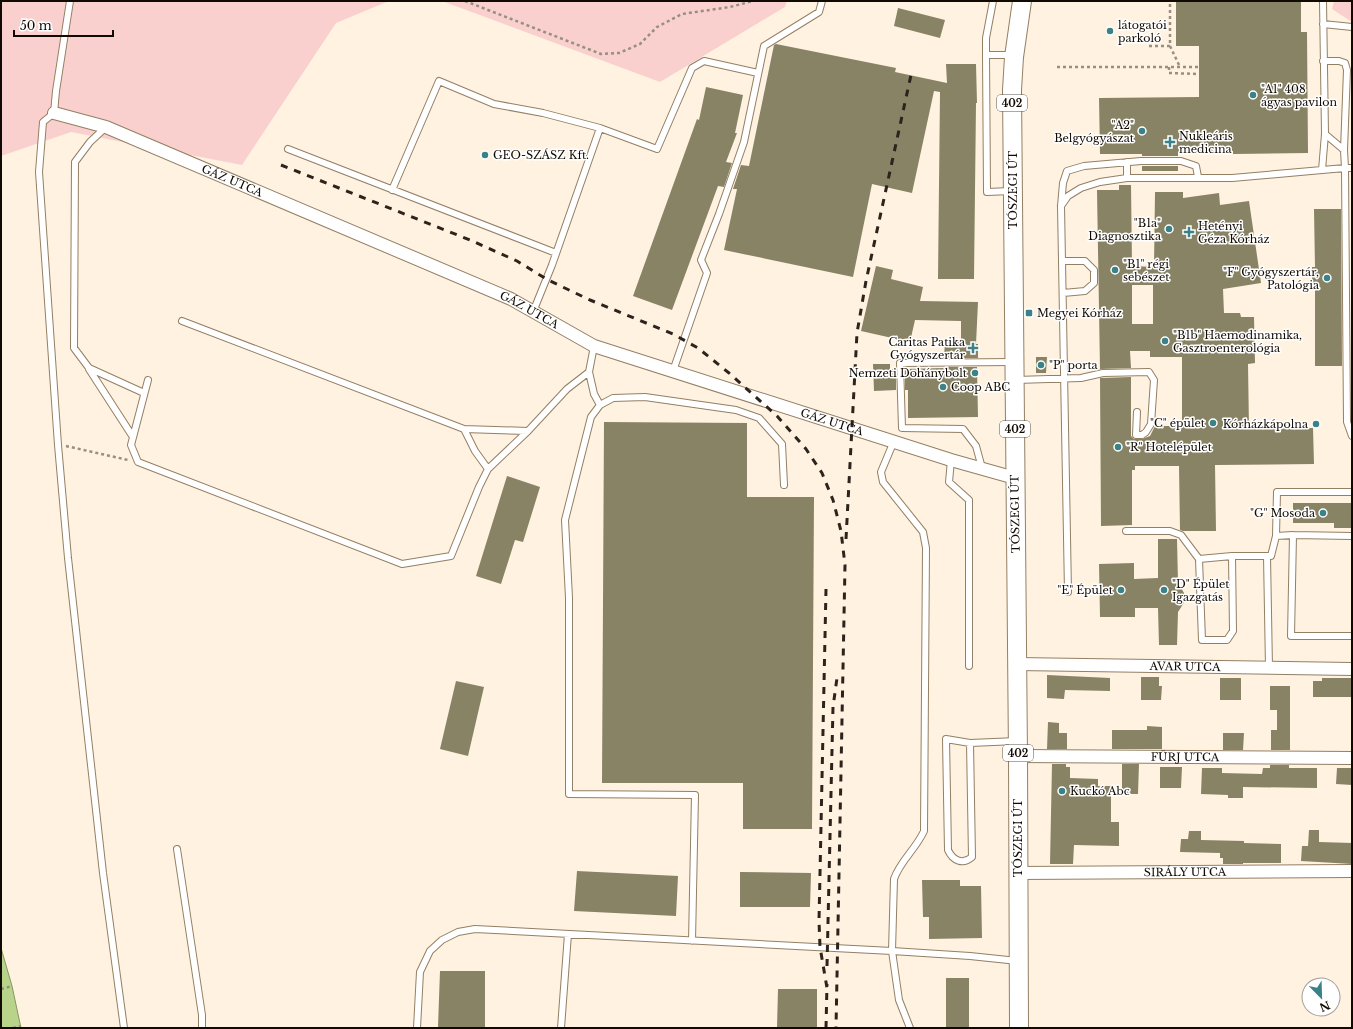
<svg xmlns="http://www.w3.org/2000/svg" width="1353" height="1029" font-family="'Libre Baskerville',serif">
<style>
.green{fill:#f9d0cd}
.water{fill:#b8d48a;stroke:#869762}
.building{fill:#888364;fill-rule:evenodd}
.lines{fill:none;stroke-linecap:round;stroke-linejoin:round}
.lane-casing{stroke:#937f64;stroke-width:8}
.street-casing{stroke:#937f64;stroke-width:14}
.primary-casing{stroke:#937f64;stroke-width:20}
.path{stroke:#988e81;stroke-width:2.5;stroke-dasharray:3 3;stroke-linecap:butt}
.lane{stroke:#fff;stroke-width:6}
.street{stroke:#fff;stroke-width:12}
.primary{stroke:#fff;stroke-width:18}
.rail{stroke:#2c241c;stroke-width:3;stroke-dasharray:7 7;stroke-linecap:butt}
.poi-dot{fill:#3a8287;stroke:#fff;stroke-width:1.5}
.labels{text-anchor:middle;stroke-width:3;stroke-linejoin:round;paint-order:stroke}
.shield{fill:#fff;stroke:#58544f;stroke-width:1}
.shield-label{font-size:10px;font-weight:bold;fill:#110a03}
.poi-label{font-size:11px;fill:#110a03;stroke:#fff;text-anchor:start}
.street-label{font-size:11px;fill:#110a03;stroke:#fff}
</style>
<rect width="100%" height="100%" fill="#fff2e0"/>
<path class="green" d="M1,1H389L336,23L242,165L71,132L1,156Z
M442,1H787L785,7L660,82Z
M1334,1H1352V22L1332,9Z"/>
<path class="water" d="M1,948L12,986L21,1028H1Z"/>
<path class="building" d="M1176,1H1301V32H1307L1308,153L1233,154V151H1184V154H1178V156H1142V154H1100L1099,98L1199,97V46H1176Z
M898,8L945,20L940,38L894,26Z
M776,44L896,68L895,72L947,83L946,64H976L977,103H976L974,279H938L940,92L934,91L912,193L872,184L853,277L724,250L737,189H733L741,165L749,166L774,45Z
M706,87L743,95L735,133H737L726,162L732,163L724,187L718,186L672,310L633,296L697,119L699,120Z
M1142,166H1178V171H1142Z
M1119,185H1131L1132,266L1154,267L1155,192H1183V198L1219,193L1220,205L1249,201L1261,283L1223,289L1224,313H1240L1241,317H1254L1255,363L1248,364L1249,429L1313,428L1314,464L1215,465L1216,531H1183L1180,530L1179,466H1135V470H1132V525L1101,526L1100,378L1131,377V436L1134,439H1142L1150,436L1155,426H1182V357H1150V351H1130L1131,368L1100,369L1097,190H1119ZM1132,285H1153V324H1132Z
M1314,209H1341L1342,366H1315V289H1312V267H1315Z
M876,266L893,270L891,279L923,287L920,301L978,302L976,344H978V358H944L945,341L961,342V321L915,320L910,342L861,331Z
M1036,357H1047L1046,373H1036Z
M873,364H890V369H896V390L874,391Z
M944,367H977L978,417L908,418V390H905V369L944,368Z
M604,422L747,423V497H814L812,829H743V783H602Z
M507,476L540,487L523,542L515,540L501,584L476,576Z
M1293,503H1352V528H1334V523H1293Z
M1158,539H1177L1178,583L1184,593L1185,601L1178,612L1177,645H1159L1158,608H1135V617H1100L1099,564L1134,563V579L1158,578Z
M1047,675L1110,678V691L1065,690L1064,699L1047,698Z
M1141,677H1159V686H1162L1161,700H1141Z
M1220,678H1241V700H1220Z
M1322,678H1352V697H1313V681H1322Z
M456,681L484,687L468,756L440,749Z
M1270,686H1290V750H1271V730H1277V710H1270Z
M1048,722L1059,723V733H1067V749H1047Z
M1147,726L1162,727V749H1112V730H1147Z
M1223,733H1244L1243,750H1223Z
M1052,764H1066V767H1070V778L1098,779V786H1111V822H1119V846L1074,845L1073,864H1050Z
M1122,764H1139L1138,794H1122Z
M1270,765H1289V768H1317V788L1243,787V798H1228V795L1201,794L1202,768H1222V773L1262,774L1263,768H1270Z
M1160,767H1182L1181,788H1160Z
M1337,768H1352V785L1336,784Z
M1309,830H1319V842L1352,843V864L1301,861L1302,846H1308Z
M1189,831H1201V840L1244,841V843L1281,844V863H1243V864H1223V858H1220V853L1180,852L1181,839H1188Z
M577,871L678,876L676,916L574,911Z
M740,872L811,873L810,907H740Z
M922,880H960V886H981L982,938L929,939V917H923Z
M440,971H485V1027H438Z
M946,978H969V1028H946Z
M778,989H817V1028H777Z"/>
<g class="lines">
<g class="lane-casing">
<path id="lane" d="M70,1L56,91L54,113L43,122L39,172L58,445L68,558L103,873L124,1028
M1323,24L1352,27
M986,55V38L993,1
M106,127L90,142L75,162L74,348L89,368L144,393
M1325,134L1344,150
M288,149L556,253
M1127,162V178
M1352,168H1345L1347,422L1352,436
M1322,170L1345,168L1344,150L1347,70L1345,63L1339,61H1323
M392,190L439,81L494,104L543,113L600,128
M1011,191L987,192L986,55H1014
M1061,206L1068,196L1081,188L1100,182L1127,178H1232L1322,170L1325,134L1323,1
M1062,261H1085L1094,270V283L1085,291L1063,293
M533,312L552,265L600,128L657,149L692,68L704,61L758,73
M182,321L464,429
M89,369L133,437
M673,371L707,273L701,260L719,214L744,142L764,46L819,12L822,1
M589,372L594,394L600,405L591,417L565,520L569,598V794L695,795L692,941
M148,380L131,445L138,462L402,564L451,556L479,487L488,469L528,431L567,389L589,372L594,346
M1016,380L1081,378L1103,373L1149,372L1154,380L1151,424L1146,432L1142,435H1136L1137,412
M600,405L613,398L645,397L736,410L759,418L782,444L784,485
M894,441L881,472L883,482L923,532L926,548L924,831C916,849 900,861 894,879L892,951L899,1000L910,1028
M951,460L949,482L969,500V666
M982,468L976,446L963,429L902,428L900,363L1012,362
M488,469L475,451L464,429L528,431
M1126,531H1170L1181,535L1199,559L1202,640H1227L1233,631L1232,556H1271L1276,536
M1293,535L1276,536L1277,492H1352
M1352,536L1293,535L1291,636H1352
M1267,556L1269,668
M1199,559L1232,556
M1068,592L1061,206L1063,183L1067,171L1084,166L1141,161H1181L1196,166L1198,177
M970,743L972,857C963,865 953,861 948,850L946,739L970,743L1017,741
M177,849L202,1015V1028
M417,1028L420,972L430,951L442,940L458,932L475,929L892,951L970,956L1018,961
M561,1028L568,934"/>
</g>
<g class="street-casing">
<g id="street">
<path id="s1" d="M54,113L106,127L511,299L594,346L951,460L1015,478"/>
<path id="s2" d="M1017,664L1352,669"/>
<path id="s3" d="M1018,756L1352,758"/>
<path id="s4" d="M1018,873L1352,871"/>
</g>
</g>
<g class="primary-casing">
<path id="primary" d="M1019,1028L1018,756L1012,90L1014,57L1022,1"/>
</g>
<path class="path" d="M465,1L601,54L619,53L640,44L657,27L682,14L730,7L753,1
M1149,46H1170V1
M1170,46L1180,67
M1057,67H1199
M1169,67V73L1198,74
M66,446L128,460
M1,951H2
M1,989L12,986
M13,1028L21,1026"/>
<use href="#lane" class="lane"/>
<use href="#street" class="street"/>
<use href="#primary" class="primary"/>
<path class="rail" d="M281,165L470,240L517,261L548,280L590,300L673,334L698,348L729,373L777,416L806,449L822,473L833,500L841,531L845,565L836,1028
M846,539L857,333L866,281L911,75
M826,589L819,921L820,947L827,988
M827,966L833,707L837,678
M826,1028L827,984"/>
</g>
<g class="poi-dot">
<circle cx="1110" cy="31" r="4"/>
<circle cx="1253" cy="95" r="4"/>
<circle cx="1142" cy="131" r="4"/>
<path d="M1168 136h4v4h4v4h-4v4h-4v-4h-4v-4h4z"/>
<circle cx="485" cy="155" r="4"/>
<circle cx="1169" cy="229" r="4"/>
<path d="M1187 226h4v4h4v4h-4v4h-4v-4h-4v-4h4z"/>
<circle cx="1115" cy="270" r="4"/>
<circle cx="1327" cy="278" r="4"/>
<rect x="1025" y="309" width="8" height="8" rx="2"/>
<circle cx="1165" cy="341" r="4"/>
<path d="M971 342h4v4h4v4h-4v4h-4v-4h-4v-4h4z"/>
<circle cx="1041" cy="365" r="4"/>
<circle cx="975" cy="373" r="4"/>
<circle cx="943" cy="387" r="4"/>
<circle cx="1213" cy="423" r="4"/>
<circle cx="1316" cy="424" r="4"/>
<circle cx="1118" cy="447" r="4"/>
<circle cx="1323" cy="513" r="4"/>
<circle cx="1121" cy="590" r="4"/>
<circle cx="1164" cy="590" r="4"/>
<circle cx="1062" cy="791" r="4"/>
</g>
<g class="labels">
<g class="shield">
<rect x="997" y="95" width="30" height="16" rx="3"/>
<rect x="1000" y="421" width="30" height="16" rx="3"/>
<rect x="1003" y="745" width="30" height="16" rx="3"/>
</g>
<g class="shield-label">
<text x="1012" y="107">402</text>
<text x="1015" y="433">402</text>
<text x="1018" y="757">402</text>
</g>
<g class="poi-label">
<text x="1118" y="29">látogatói<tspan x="1118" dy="13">parkoló</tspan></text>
<text x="1261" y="93">"A1" 408<tspan x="1261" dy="13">ágyas pavilon</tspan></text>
<text x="1134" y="129" text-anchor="end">"A2"<tspan x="1134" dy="13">Belgyógyászat</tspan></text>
<text x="1179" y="140">Nukleáris<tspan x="1179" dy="13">medicina</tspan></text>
<text x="493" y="159">GEO-SZÁSZ Kft.</text>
<text x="1161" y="227" text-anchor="end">"B1a"<tspan x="1161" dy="13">Diagnosztika</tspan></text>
<text x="1198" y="230">Hetényi<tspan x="1198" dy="13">Géza Kórház</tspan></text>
<text x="1123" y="268">"B1" régi<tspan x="1123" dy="13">sebészet</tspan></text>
<text x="1319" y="276" text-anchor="end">"F" Gyógyszertár,<tspan x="1319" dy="13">Patológia</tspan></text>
<text x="1037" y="317">Megyei Kórház</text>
<text x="1173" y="339">"B1b" Haemodinamika,<tspan x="1173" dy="13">Gasztroenterológia</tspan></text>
<text x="965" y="346" text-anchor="end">Caritas Patika<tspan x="965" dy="13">Gyógyszertár</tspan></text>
<text x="1049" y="369">"P" porta</text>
<text x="967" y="377" text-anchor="end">Nemzeti Dohánybolt</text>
<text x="951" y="391">Coop ABC</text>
<text x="1205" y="427" text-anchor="end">"C" épület</text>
<text x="1308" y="428" text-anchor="end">Kórházkápolna</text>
<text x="1126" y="451">"R" Hotelépület</text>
<text x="1315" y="517" text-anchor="end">"G" Mosoda</text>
<text x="1172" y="588">"D" Épület<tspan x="1172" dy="13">Igazgatás</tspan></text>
<text x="1113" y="594" text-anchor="end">"E" Épület</text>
<text x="1070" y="795">Kuckó Abc</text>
</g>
<g class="street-label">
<text dy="4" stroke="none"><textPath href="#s1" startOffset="191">GÁZ UTCA</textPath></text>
<text transform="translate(1013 190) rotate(-90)" y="4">TÓSZEGI ÚT</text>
<text dy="4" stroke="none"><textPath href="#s1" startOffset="515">GÁZ UTCA</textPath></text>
<text dy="4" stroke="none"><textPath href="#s1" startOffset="839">GÁZ UTCA</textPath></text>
<text transform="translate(1015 514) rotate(-91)" y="4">TÓSZEGI ÚT</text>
<text dy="4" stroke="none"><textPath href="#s2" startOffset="168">AVAR UTCA</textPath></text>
<text dy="4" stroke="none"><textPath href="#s3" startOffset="167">FÜRJ UTCA</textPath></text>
<text transform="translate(1018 838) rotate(-90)" y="4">TÓSZEGI ÚT</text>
<text dy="4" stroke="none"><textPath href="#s4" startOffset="167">SIRÁLY UTCA</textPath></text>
</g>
</g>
<rect width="1353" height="1029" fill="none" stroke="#110a03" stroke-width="4"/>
<g transform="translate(1321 997) rotate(157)"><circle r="19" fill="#ffffff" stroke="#a09d9a"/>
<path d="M0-3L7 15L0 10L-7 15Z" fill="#3a8287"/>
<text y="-6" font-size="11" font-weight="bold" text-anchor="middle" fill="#110a03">N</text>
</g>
<path d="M14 30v6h99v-6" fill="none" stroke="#110a03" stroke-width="2"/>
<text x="20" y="30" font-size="12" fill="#110a03" stroke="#ffffff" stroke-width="3" paint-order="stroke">50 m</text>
</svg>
